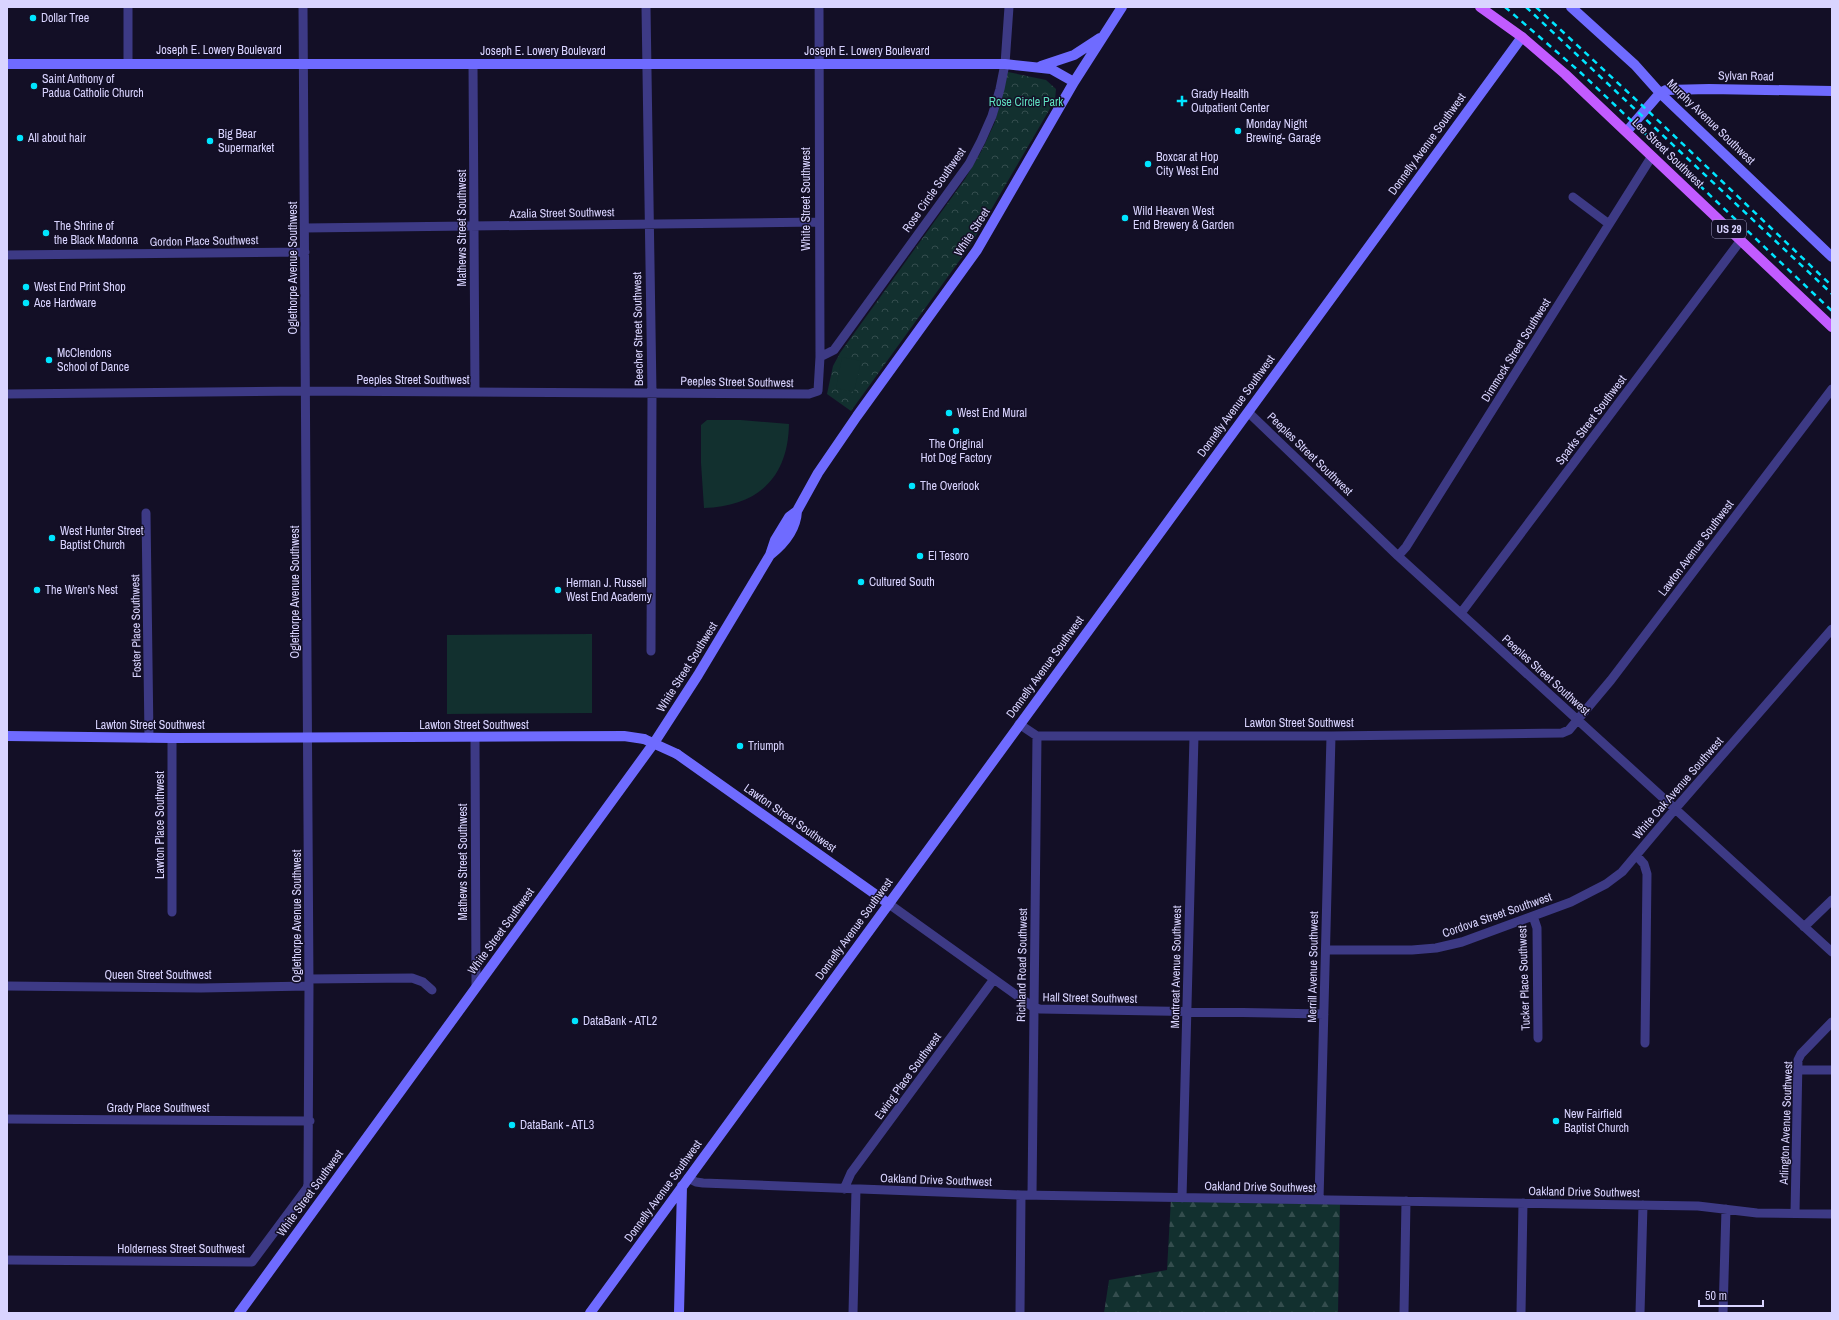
<svg xmlns="http://www.w3.org/2000/svg" width="1839" height="1320" font-family="'Archivo Narrow',sans-serif">
<style>
.forest{fill:url(#forest-firs)}
.park{fill:url(#park-crowns)}
.pitch{fill:#12302f}
.lines{fill:none;stroke-linecap:round;stroke-linejoin:round}
.street{stroke:#3d3a85;stroke-width:9}
.secondary{stroke:#6f6bff;stroke-width:10}
.primary{stroke:#c25bff;stroke-width:10}
.rail{stroke:#00e5ff;stroke-width:2.5;stroke-dasharray:6 5;stroke-linecap:butt}
.secondary-bridge{stroke:#6f6bff;stroke-width:10}
.poi-dot{fill:#00e5ff;stroke:#130f26;stroke-width:1.5}
.labels{text-anchor:middle;stroke-width:3;stroke-linejoin:round;paint-order:stroke}
.shield{fill:#130f26;stroke:#9e99be;stroke-width:1}
.shield-label{font-size:11px;font-weight:bold;fill:#d9d4ff}
.poi-label{font-size:12px;fill:#d9d4ff;stroke:#130f26;text-anchor:start}
.street-label{font-size:12px;fill:#d9d4ff;stroke:#130f26}
.park-label{font-size:12px;fill:#5fe0c0;stroke:#130f26}
</style>
<defs>
<pattern id="forest-firs" width="22" height="20" patternUnits="userSpaceOnUse"><rect width="22" height="20" fill="#12302f"/><path d="M5 1l3.5 6h-7zM16 11l3.5 6h-7z" fill="#344d4e"/></pattern>
<pattern id="park-crowns" width="20" height="18" patternUnits="userSpaceOnUse"><rect width="20" height="18" fill="#12302f"/><path d="M2 6a3 3 0 1 1 6 0M12 15a3 3 0 1 1 6 0" fill="none" stroke="#344d4e"/></pattern>
</defs>
<rect width="100%" height="100%" fill="#130f26"/>
<path class="forest" d="M1171,1198L1340,1203L1338,1313H1104L1109,1280L1167,1270Z"/>
<path class="park" d="M1008,72L1046,80L1056,89L1055,100L970,246L851,411L827,394L833,366L840,353L965,179L982,150L995,122Z"/>
<path class="pitch" d="M842,357L861,361L854,392L836,388Z
M707,420H741L789,424C788,479 757,506 704,508L701,463V425Z
M592,634V713L447,714V635Z"/>
<g class="lines">
<path class="street" d="M128,7V63
M646,7L652,393L651,651
M473,64L475,392
M1573,197L1609,224
M305,228L819,222
M7,255L305,252
M820,357L834,350L969,164L981,141L992,116L1000,89L1005,64L1009,7
M7,394L306,391L809,394L818,391L820,357L819,7
M1248,412L1398,556L1832,952
M146,513L149,738
M1398,556L1406,547L1652,156
M1461,613L1741,240
M1019,724L1037,736H1331L1562,733L1569,730L1611,680L1832,389
M172,738V912
M475,738L476,986
M1636,855L1644,864L1647,874L1645,1043
M889,904L1033,1007L1040,1009L1324,1014
M1533,916L1537,928L1538,1038
M1804,927L1832,900
M1326,950H1412L1436,948L1462,942L1533,916L1571,902L1606,884L1622,872L1675,809L1832,629
M309,979L412,978L423,982L432,990
M7,986L201,988L309,986
M1798,1070H1832
M7,1119L310,1121
M688,1178L696,1182L703,1183L1021,1195L1698,1206L1757,1213L1832,1214
M844,1189L851,1173L994,979
M1032,1195L1037,736
M1182,1198L1194,736
M1319,1200L1331,736
M1795,1213L1798,1060L1801,1054L1832,1022
M7,1260L252,1262L307,1188L308,1184L309,986L303,7
M853,1313L856,1189
M1020,1313L1021,1195
M1404,1313L1406,1201
M1521,1313L1523,1203
M1640,1313L1643,1205
M1723,1313L1726,1209"/>
<path class="secondary" d="M1571,7L1635,65L1660,93L1832,257
M7,64H1005L1051,69L1074,82
M1041,66L1074,55L1100,38
M1627,131L1660,93L1666,90L1709,89L1832,91
M770,555C784,544 796,530 797,511
M7,736L172,738L624,736L644,739
M677,754L889,904
M239,1313L654,743L698,675L770,555L775,540L789,517L797,511L818,473L857,416L977,250L1074,82L1122,7
M590,1313L1522,37
M679,1313L682,1186"/>
<path class="primary" d="M1480,7L1522,37L1565,74L1832,327"/>
<path class="rail" d="M1505,7L1580,72L1832,311
M1526,7L1832,294
M1536,7L1646,109L1832,286"/>
<path class="secondary-bridge" d="M644,739L677,754"/>
</g>
<g class="poi-dot">
<circle cx="33" cy="18" r="4"/>
<circle cx="34" cy="86" r="4"/>
<path d="M1180 95h4v4h4v4h-4v4h-4v-4h-4v-4h4z"/>
<circle cx="1238" cy="131" r="4"/>
<circle cx="20" cy="138" r="4"/>
<circle cx="210" cy="141" r="4"/>
<circle cx="1148" cy="164" r="4"/>
<circle cx="1125" cy="218" r="4"/>
<circle cx="46" cy="233" r="4"/>
<circle cx="26" cy="287" r="4"/>
<circle cx="26" cy="303" r="4"/>
<circle cx="49" cy="360" r="4"/>
<circle cx="949" cy="413" r="4"/>
<circle cx="956" cy="431" r="4"/>
<circle cx="912" cy="486" r="4"/>
<circle cx="52" cy="538" r="4"/>
<circle cx="920" cy="556" r="4"/>
<circle cx="861" cy="582" r="4"/>
<circle cx="37" cy="590" r="4"/>
<circle cx="558" cy="590" r="4"/>
<circle cx="740" cy="746" r="4"/>
<circle cx="575" cy="1021" r="4"/>
<circle cx="1556" cy="1121" r="4"/>
<circle cx="512" cy="1125" r="4"/>
</g>
<g class="labels">
<rect class="shield" x="1712" y="220" width="34" height="18" rx="3"/>
<g class="shield-label">
<text x="1729" y="233">US 29</text>
</g>
<g class="poi-label">
<text x="41" y="22">Dollar Tree</text>
<text x="42" y="83">Saint Anthony of<tspan x="42" dy="14">Padua Catholic Church</tspan></text>
<text x="1191" y="98">Grady Health<tspan x="1191" dy="14">Outpatient Center</tspan></text>
<text x="1246" y="128">Monday Night<tspan x="1246" dy="14">Brewing- Garage</tspan></text>
<text x="218" y="138">Big Bear<tspan x="218" dy="14">Supermarket</tspan></text>
<text x="28" y="142">All about hair</text>
<text x="1156" y="161">Boxcar at Hop<tspan x="1156" dy="14">City West End</tspan></text>
<text x="1133" y="215">Wild Heaven West<tspan x="1133" dy="14">End Brewery &amp; Garden</tspan></text>
<text x="54" y="230">The Shrine of<tspan x="54" dy="14">the Black Madonna</tspan></text>
<text x="34" y="291">West End Print Shop</text>
<text x="34" y="307">Ace Hardware</text>
<text x="57" y="357">McClendons<tspan x="57" dy="14">School of Dance</tspan></text>
<text x="957" y="417">West End Mural</text>
<text x="956" y="448" text-anchor="middle">The Original<tspan x="956" dy="14">Hot Dog Factory</tspan></text>
<text x="920" y="490">The Overlook</text>
<text x="60" y="535">West Hunter Street<tspan x="60" dy="14">Baptist Church</tspan></text>
<text x="928" y="560">El Tesoro</text>
<text x="869" y="586">Cultured South</text>
<text x="566" y="587">Herman J. Russell<tspan x="566" dy="14">West End Academy</tspan></text>
<text x="45" y="594">The Wren's Nest</text>
<text x="748" y="750">Triumph</text>
<text x="583" y="1025">DataBank - ATL2</text>
<text x="1564" y="1118">New Fairfield<tspan x="1564" dy="14">Baptist Church</tspan></text>
<text x="520" y="1129">DataBank - ATL3</text>
</g>
<g class="street-label">
<text x="219" y="54">Joseph E. Lowery Boulevard</text>
<text x="543" y="55">Joseph E. Lowery Boulevard</text>
<text x="867" y="55">Joseph E. Lowery Boulevard</text>
<text transform="translate(1746 76) rotate(1)" y="4">Sylvan Road</text>
<text transform="translate(1711 122) rotate(44)" y="4">Murphy Avenue Southwest</text>
<text transform="translate(1427 144) rotate(-54)" y="4">Donnelly Avenue Southwest</text>
<text transform="translate(1668 153) rotate(44)" y="4">Lee Street Southwest</text>
<text transform="translate(934 190) rotate(-55)" y="4">Rose Circle Southwest</text>
<text transform="translate(806 199) rotate(-90)" y="4">White Street Southwest</text>
<text transform="translate(562 213) rotate(-1)" y="4">Azalia Street Southwest</text>
<text transform="translate(462 228) rotate(-90)" y="4">Mathews Street Southwest</text>
<text transform="translate(972 232) rotate(-57)" y="4">White Street</text>
<text transform="translate(204 241) rotate(-1)" y="4">Gordon Place Southwest</text>
<text transform="translate(293 268) rotate(-90)" y="4">Oglethorpe Avenue Southwest</text>
<text transform="translate(638 329) rotate(-91)" y="4">Beecher Street Southwest</text>
<text transform="translate(1516 350) rotate(-58)" y="4">Dimmock Street Southwest</text>
<text x="413" y="384">Peeples Street Southwest</text>
<text transform="translate(737 382) rotate(1)" y="4">Peeples Street Southwest</text>
<text transform="translate(1236 406) rotate(-54)" y="4">Donnelly Avenue Southwest</text>
<text transform="translate(1591 420) rotate(-53)" y="4">Sparks Street Southwest</text>
<text transform="translate(1310 454) rotate(44)" y="4">Peeples Street Southwest</text>
<text transform="translate(1696 548) rotate(-53)" y="4">Lawton Avenue Southwest</text>
<text transform="translate(295 592) rotate(-90)" y="4">Oglethorpe Avenue Southwest</text>
<text transform="translate(136 626) rotate(-91)" y="4">Foster Place Southwest</text>
<text transform="translate(687 667) rotate(-58)" y="4">White Street Southwest</text>
<text transform="translate(1045 667) rotate(-54)" y="4">Donnelly Avenue Southwest</text>
<text transform="translate(1546 675) rotate(42)" y="4">Peeples Street Southwest</text>
<text x="1299" y="727">Lawton Street Southwest</text>
<text x="150" y="729">Lawton Street Southwest</text>
<text x="474" y="729">Lawton Street Southwest</text>
<text transform="translate(1678 788) rotate(-49)" y="4">White Oak Avenue Southwest</text>
<text transform="translate(790 818) rotate(35)" y="4">Lawton Street Southwest</text>
<text transform="translate(160 825) rotate(-90)" y="4">Lawton Place Southwest</text>
<text transform="translate(463 862) rotate(-90)" y="4">Mathews Street Southwest</text>
<text transform="translate(1497 915) rotate(-19)" y="4">Cordova Street Southwest</text>
<text transform="translate(297 916) rotate(-90)" y="4">Oglethorpe Avenue Southwest</text>
<text transform="translate(854 929) rotate(-54)" y="4">Donnelly Avenue Southwest</text>
<text transform="translate(501 931) rotate(-54)" y="4">White Street Southwest</text>
<text transform="translate(1022 965) rotate(-89)" y="4">Richland Road Southwest</text>
<text transform="translate(1176 967) rotate(-89)" y="4">Montreat Avenue Southwest</text>
<text transform="translate(1313 967) rotate(-89)" y="4">Merrill Avenue Southwest</text>
<text x="158" y="979">Queen Street Southwest</text>
<text transform="translate(1524 978) rotate(-92)" y="4">Tucker Place Southwest</text>
<text transform="translate(1090 998) rotate(1)" y="4">Hall Street Southwest</text>
<text transform="translate(908 1076) rotate(-54)" y="4">Ewing Place Southwest</text>
<text x="158" y="1112">Grady Place Southwest</text>
<text transform="translate(1786 1123) rotate(-88)" y="4">Arlington Avenue Southwest</text>
<text transform="translate(936 1180) rotate(2)" y="4">Oakland Drive Southwest</text>
<text transform="translate(1260 1187) rotate(1)" y="4">Oakland Drive Southwest</text>
<text transform="translate(663 1191) rotate(-54)" y="4">Donnelly Avenue Southwest</text>
<text transform="translate(1584 1192) rotate(1)" y="4">Oakland Drive Southwest</text>
<text transform="translate(310 1193) rotate(-54)" y="4">White Street Southwest</text>
<text x="181" y="1253">Holderness Street Southwest</text>
</g>
<g class="park-label">
<text x="1026" y="106">Rose Circle Park</text>
</g>
</g>
<rect width="1839" height="1320" fill="none" stroke="#d9d4ff" stroke-width="16"/>
<path d="M1699 1300v6h64v-6" fill="none" stroke="#d9d4ff" stroke-width="2"/>
<text x="1705" y="1300" font-size="12" fill="#d9d4ff" stroke="#130f26" stroke-width="3" paint-order="stroke">50 m</text>
</svg>
